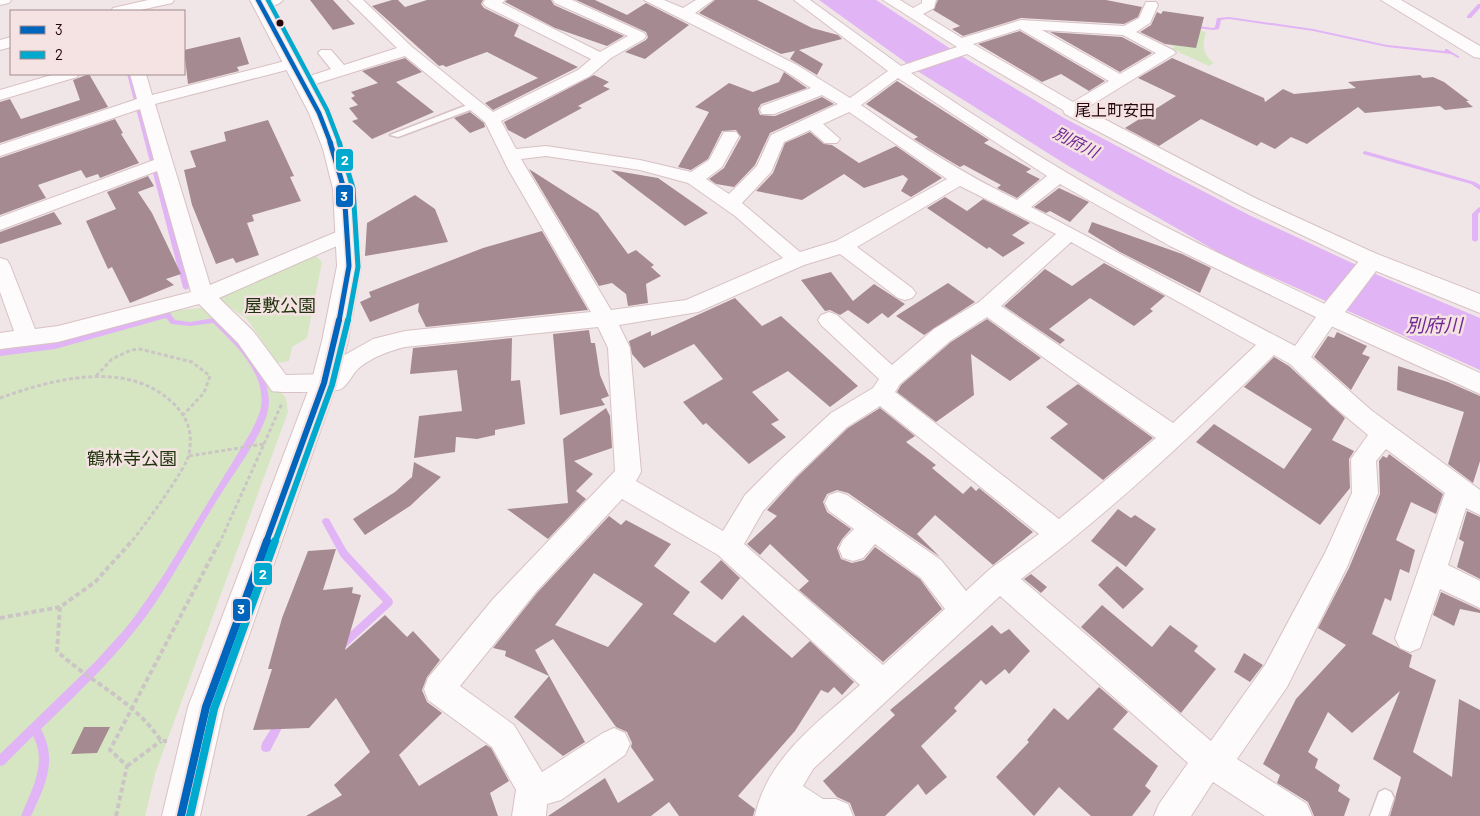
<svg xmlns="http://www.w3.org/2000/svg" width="1480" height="816" font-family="Barlow,'Noto Sans JP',sans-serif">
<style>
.green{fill:#d6e6c3}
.water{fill:#e1b4f5}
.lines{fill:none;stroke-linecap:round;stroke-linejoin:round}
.stream{fill:#e1b4f5;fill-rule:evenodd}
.building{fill:#a58b91;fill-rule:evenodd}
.lane-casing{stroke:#d8c1c4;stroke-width:3}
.street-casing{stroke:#d8c1c4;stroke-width:2}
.secondary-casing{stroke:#d8c1c4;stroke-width:2}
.path-far1{stroke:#ccc5c5;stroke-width:3;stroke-dasharray:4 2.5;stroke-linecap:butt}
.path{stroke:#ccc5c5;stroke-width:4;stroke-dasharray:5 3;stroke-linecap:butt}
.lane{fill:#fdfbfb;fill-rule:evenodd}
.street{fill:#fdfbfb;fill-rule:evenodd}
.secondary{fill:#fdfbfb;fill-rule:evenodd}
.bus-1-far3-casing{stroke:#f5e2e3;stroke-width:7}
.bus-1-far2-casing{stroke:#f5e2e3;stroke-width:8}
.bus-1-far1-casing{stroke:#f5e2e3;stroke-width:10}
.bus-1-casing{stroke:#f5e2e3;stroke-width:12}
.bus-2-far3-casing{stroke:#f5e2e3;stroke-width:7}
.bus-2-far2-casing{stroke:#f5e2e3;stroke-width:8}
.bus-2-far1-casing{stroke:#f5e2e3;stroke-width:10}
.bus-2-casing{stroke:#f5e2e3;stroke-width:12}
.bus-1-far3{stroke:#0065bd;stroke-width:4.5}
.bus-1-far2{stroke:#0065bd;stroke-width:5}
.bus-1-far1{stroke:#0065bd;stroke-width:6}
.bus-1{stroke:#0065bd;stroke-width:8}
.bus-2-far3{stroke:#00a9ce;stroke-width:4.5}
.bus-2-far2{stroke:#00a9ce;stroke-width:5}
.bus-2-far1{stroke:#00a9ce;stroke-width:6}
.bus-2{stroke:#00a9ce;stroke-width:8}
.bus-dot{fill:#24050b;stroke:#f5e2e3;stroke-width:2}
.labels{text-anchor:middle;stroke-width:5;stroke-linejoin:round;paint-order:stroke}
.far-quarter-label{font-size:16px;fill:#24050b;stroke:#f5e2e3}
.far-water-label{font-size:16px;font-style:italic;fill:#702892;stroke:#f5e2e3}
.park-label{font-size:18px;fill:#1f340c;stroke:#f5e2e3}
.water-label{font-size:19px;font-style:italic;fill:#702892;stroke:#f5e2e3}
.line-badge{stroke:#f5e2e3;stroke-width:2}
.badge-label{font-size:14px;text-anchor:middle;font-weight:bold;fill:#fff}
</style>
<rect width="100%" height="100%" fill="#f1e6e7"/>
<path class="green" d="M1191,29L1206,32C1202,46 1202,53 1214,63L1209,66L1172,49L1175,47L1163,42Z
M315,255L322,262L307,338L292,347L289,361L277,363L247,319L214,296Z
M208,307L286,398L288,412L156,771L145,816H0V349L54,342L172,311Z"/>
<path class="water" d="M819,0H876L963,57L1064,118L1168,173L1249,215L1380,276L1480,318V370L1225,256L1070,167L919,72Z"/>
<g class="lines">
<path class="stream" d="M1478,4H1480V8L1471,18H1467V16Z
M1229,17L1313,29L1387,45L1445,51V49H1447L1460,57L1458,58L1451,54L1387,47L1313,31L1229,19L1221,20L1219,29L1213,30L1191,27L1189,26L1191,25L1213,28L1215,27L1217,18Z
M127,74H131L189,288L186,290L183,288Z
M1365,151L1475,182L1480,185V190L1471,184L1363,154V152Z
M1480,207V212L1478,214V240L1475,242L1472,240V214L1478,208Z
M168,313H170L175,320L190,322L214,318H216C240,340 269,368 269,403C268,427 239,466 226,486C197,530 175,577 144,619C114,659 77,694 41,729C58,761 45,786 31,816H21C31,791 48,763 33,736L4,765L0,766V754L95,662L125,629L138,612L163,576L251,432C255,424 259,416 261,407C266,373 235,344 213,323L190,326L171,324L166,318L55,349L0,356V350L55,343Z
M326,518L329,519L347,551L392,599L393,602L392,605L344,649L341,650L338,649L336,646L338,643L383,602L341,557L322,522L323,519Z
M281,716L284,718L286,721L284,724L270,751L266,752L262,751L261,747L262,743L278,718Z"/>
</g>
<path class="building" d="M310,0H333L355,24L333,30Z
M392,0H398L405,7L427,0H483L481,4L484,8L519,25L514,36L578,67L493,110L485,103L538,78L487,52L446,67L443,65L439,66L372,6Z
M507,0H551L554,5L624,36L607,46L555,28L505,2Z
M576,0H595L627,15L646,3L689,25L645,59L625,52L646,40L648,37L646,32Z
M715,0H757L812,28L838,35L842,39L799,50L823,64L817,75L790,59L795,51L781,54L699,13Z
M938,0H1106L1142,7L1138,17L1124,24L1021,18L963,36L952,29L960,26L933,10Z
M1163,11L1204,17L1196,48L1165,44L1140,32L1151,25L1157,12L1161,14Z
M1020,31L1105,81L1089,91L1061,74L1042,82L978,44Z
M1050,32L1122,37L1152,53L1120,72Z
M240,37L249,64L237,67L239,71L188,84L184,50Z
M405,58L422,72L396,82L434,112L372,139L352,121L358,119L349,108L358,105L351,98L355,96L351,92L378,83L362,71Z
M1172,58L1264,98L1265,102L1283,89L1294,94L1356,88L1348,82L1420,75L1423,78L1433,77L1444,82L1469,101H1466L1473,107L1445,110L1440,106L1365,113L1358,107L1307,144L1291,137L1275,149L1261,142L1257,146L1201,119L1159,146L1125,128L1176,96L1138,78Z
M784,72L807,88L761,104L758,109L760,115L775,116L822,97L834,104L770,133L755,165L734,187L716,184L709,179L724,168L741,137L736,130L722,131L708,159L691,170L678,167L709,112L695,107L729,83L753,92L779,82Z
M89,74L108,107L0,143V102L10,99L21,119L80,100L73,80Z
M594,75L609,82L603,86L610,89L578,106L582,108L525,139L508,130L504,122Z
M897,81L989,140L984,143L1031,169L1026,172L1040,179L1017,198L997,188L1001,185L964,165L960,167L938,154L914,139L918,137L866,104Z
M470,112L484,123L485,127L470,133L454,118Z
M115,119L123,133L121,134L139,163L100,178L98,174L86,178L81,170L38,185L46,198L0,215V158Z
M268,120L294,176L290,177L301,201L252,215L254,221L247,223L259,255L236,263L233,258L216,264L192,205L184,170L196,167L190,151L226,141L224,132Z
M810,132L824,144L832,145L859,163L896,146L942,178L911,197L901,191L908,179L903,175L864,188L844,174L802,200L756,191L773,173L785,143Z
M529,169L598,213L628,254L636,250L654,265L651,267L661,276L646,284L648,303L628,306L626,294L612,283L599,286Z
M611,170L658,178L708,213L685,226Z
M148,176L154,186L138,192L152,213L181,274L166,279L174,285L130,303L112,267L108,269L86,221L116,209L107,192Z
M1059,188L1089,202L1070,222L1050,211L1046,213L1034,207Z
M415,195L435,209L448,242L365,256L367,223Z
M945,197L967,211L983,199L1030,223L1012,235L1025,243L1003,257L989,247L987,249L927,208Z
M54,212L62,224L0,244V232Z
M1092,222L1182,254L1211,268L1200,293L1120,252L1088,232Z
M542,231L588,310L426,327L418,311L419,303L370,322L360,302L371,297L369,292L483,248Z
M1104,263L1165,296L1150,309L1153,311L1134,326L1090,298L1049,329L1065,340L1060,344L1004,306L1045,269L1072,286Z
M831,272L853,301L874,284L905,304L888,318L882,313L868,324L848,310L840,315L830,310L825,311L801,280Z
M948,283L975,302L924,335L896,316Z
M735,298L762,326L781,316L858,386L830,407L788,371L752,392L779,420L771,424L786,437L749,464L706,423L703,425L683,402L723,379L694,344L644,368L632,354L629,341L651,331V336Z
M987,319L1041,358L1010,381L971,354L974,395L936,422L897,392L901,385L951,342Z
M589,330L591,343H595L600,375L609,396L601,399L605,405L560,415L553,334Z
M1337,332L1367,346L1362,354L1370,357L1351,390L1314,357L1328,336L1334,338Z
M512,338L511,381L520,380L525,424L495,430V435L477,439L456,437L455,452L414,458L419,416L462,411L457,370L410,374L413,348Z
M1274,357L1289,366L1345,418L1332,440L1354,451L1349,459L1350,488L1320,525L1196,442L1214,424L1284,469L1312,429L1244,387Z
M1398,366L1448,382L1480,396V461L1473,483L1448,464L1464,412L1397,390Z
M1078,384L1153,438L1103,480L1050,438L1068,424L1046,407Z
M606,408L610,416L612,448L574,461L593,474L576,491L586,499L548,539L507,509L568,503L563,439Z
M880,408L915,436L906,442L936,465L932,468L963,494L971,486L976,491L979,488L1033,532L993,565L935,515L917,534L940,557L848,493L837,490L827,494L823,502L827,512L851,529L842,539L837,548L841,559L852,563L864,560L875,547L920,579L942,609L883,662L799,590L809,581L770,544L760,555L747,544L777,516L767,510L797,477L848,428Z
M1389,454L1443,494L1436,514L1411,502L1396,540L1415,550L1409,573L1400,569L1391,601L1385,598L1372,634L1412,655L1409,667L1436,680L1413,752L1452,777L1459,699L1480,710V816H1390L1401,777L1373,759L1400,691L1352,733L1328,712L1308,752L1318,759L1315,768L1340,785L1338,791L1350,799L1344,816H1314L1308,802L1277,783L1280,775L1263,764L1296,699L1346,645L1318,628L1349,568L1380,494L1379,461L1383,456L1387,458Z
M414,462L441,477L410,506L365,535L353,519L395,492L412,477Z
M1118,509L1131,518L1135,515L1156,529L1126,567L1091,541Z
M1467,511L1480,517V579L1457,567L1464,542L1459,539Z
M609,516L621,525L626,520L671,544L654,566L690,592L673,614L715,643L743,615L792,658L810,641L854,682L842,695L834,687L828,693L821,690L795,731L738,796L755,809L753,816H679L669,802L651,816H548L605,778L618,803L654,780L631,747L632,743L627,732L616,727L553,639L535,650L585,742L563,756L514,717L549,676L505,656L506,651L493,648L537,593ZM594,573L643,604L608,647L555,625Z
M336,549L323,590L353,587L352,593L361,595L345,650L385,615L407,637L413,631L440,660L427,677L422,690L427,702L442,713L399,755L419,786L486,745L491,748L509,781L490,793L498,816H306L342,795L334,785L370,752L336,698L309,728L253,730L272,669H268L282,618L308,551Z
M721,560L740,578L722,600L700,582Z
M1117,566L1144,589L1123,609L1098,585Z
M1031,574L1047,587L1041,593L1024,579Z
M1441,592L1480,610V613L1460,609L1454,626L1433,615Z
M1102,605L1152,647L1170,625L1198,646L1194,651L1216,669L1181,713L1081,627Z
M992,625L1001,634L1009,629L1030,651L1009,674L1005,669L986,685L981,680L954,708L957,711L921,746L947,777L926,795L918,784L885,816H855L850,803L837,797L823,781L895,715L890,710Z
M1244,653L1263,665L1250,682L1234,672Z
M1099,687L1128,712L1113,729L1158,766L1145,786L1151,791L1132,816H1091L1059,787L1034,816L996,777L1029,742L1027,740L1054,708L1068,720Z
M84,727H110L97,753L71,754Z"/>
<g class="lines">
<g class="lane-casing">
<path id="lane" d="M475,102L478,103V107L398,137L390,135Z
M1385,789L1391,792L1394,798L1388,816H1370L1379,792Z"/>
</g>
<g class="street-casing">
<path id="street" d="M0,0H11L9,3L0,5Z
M148,0H174L172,3L136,11H111L113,8Z
M261,0H283C278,6 263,10 255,8L253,5Z
M348,0H363L412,47L493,112L578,70L591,59L485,6L483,3L485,0H505L502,3L600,52L628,36L555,3L553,0H572L644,33L646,36L644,39L611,58L590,76L501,121L516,149L546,146L640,160L691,172L709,160L724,132H736L739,136L722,167L706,179L729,194L757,166L771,135L838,104L822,95L774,114H762L760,110L762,106L811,88L785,71L644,0H664L683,8L696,0H713L695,13L797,65L850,98L888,71L794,0H810L901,66L957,47L883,0H900L913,8L922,3V0H936L934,8L923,14L962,38L1021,20L1124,26L1139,18L1146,2H1156L1158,5L1150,23L1136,32L1173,50L1176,53L1085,109L1255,198L1379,255L1382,260L1379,265L1372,267L1365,265L1241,206L1065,114L1063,110L967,54L911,73C977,118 1046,162 1116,201C1188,240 1263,274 1337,310L1340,315L1311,357L1371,410L1480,490V515L1466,508L1448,565L1480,581V608L1440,589L1420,648L1410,652L1400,648L1395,638L1445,493L1386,449L1376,461L1378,493L1347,567L1287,687L1237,759L1307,804L1312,816H1265L1213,782L1191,816H1154L1159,804L1188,763L1000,596L813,769L803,786L823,799H836L848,804L853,816H755C767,758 818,722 860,685L718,555L622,499L536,592L460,686L514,725L542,772L603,733L614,728L625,733L630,744L625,755L561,800L547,804L546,816H512L516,790L492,747L428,700L424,689L428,678L493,599L615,471L608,348L598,327L405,347C389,351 372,357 359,368C352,374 349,384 341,389C337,392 278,393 272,391L238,343L199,304L58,342L0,349V333L14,331L0,292V258L7,260L10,265L35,329L58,326L191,292L157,171L0,230V217L154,160L140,109L0,156V145L137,99L130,74H146L152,95L293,59L298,61L301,64L298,67L155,104L210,285L341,230L348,228L355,230L358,234L355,238L219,298L253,331L286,375L327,374L343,356L373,339L405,331L591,312L508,169L485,122L405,56L309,86H297L295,83L297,80L331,69L318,53L321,50H331L344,65L397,48ZM1020,29L1109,81L1073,102L973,44ZM1042,30L1123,35L1156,53L1120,74ZM898,78L1047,176L1017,200C959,171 913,142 861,105ZM849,112L947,179L836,241L800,252L742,203L771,172L784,142L810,130L825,143H837L840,139L823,124ZM546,156L640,170L688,183L735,216L783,258L686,300L611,310L521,159ZM1060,184L1170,246L1316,317L1295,346L1031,207ZM960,186L1056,234L979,302L934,329L892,365L837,315L829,312L821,315L818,320L821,325L879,379L873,388L831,413L778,462L745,495L723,531L636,481L641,472L630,348L619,325L698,312L804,265L840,254L898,298L905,300L912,298L916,293L912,288L857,247ZM1071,242L1256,345L1173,423L1001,306ZM987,317L1156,438L1059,519L895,392L900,384L950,341ZM1274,355L1290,364L1332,405L1368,435L1351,459L1352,493L1326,551L1265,665L1211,741L1021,579C1112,511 1193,434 1274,355ZM880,406L1039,534L990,569L966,591L941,560L847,495L838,492L829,495L825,503L829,511L854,529L843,540L839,549L843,558L853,561L863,558L875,544L921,578L945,609L883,665L744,544L763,511L796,476L847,427Z
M11,37V47L0,50V40Z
M55,74H79L77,77L0,100V90Z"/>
</g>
<g class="secondary-casing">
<path id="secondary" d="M250,0H266L329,113L343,149L355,189L361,266L348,341L337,383L224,707L200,816H162L188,707L311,383L322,341L337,266L333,189L323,149L309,113Z
M1381,0H1401L1480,46V58L1474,57Z
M1372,252L1480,294V313L1376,271L1345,312L1480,373V394L1320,321L1317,315L1320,309L1364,255Z"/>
</g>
<path class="path-far1" d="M96,376L112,359L131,350L140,349L192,362L210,376L204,393L184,414
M0,398C53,379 127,359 173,403C188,418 193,432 189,454C187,468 142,529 131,542
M264,444L282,403
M189,456L264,444L220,542"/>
<path class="path" d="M60,607L57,651C91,683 135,701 161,741H167
M0,618L60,607L95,582L132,541
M127,766L161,741
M116,816L127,766L110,750L220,541"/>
<use href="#lane" class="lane"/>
<use href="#street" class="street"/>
<use href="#secondary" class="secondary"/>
<g class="bus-1-far3-casing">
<path id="bus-1-far3" d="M258,0L319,113L331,144"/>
</g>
<g class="bus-1-far2-casing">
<path id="bus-1-far2" d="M330,142L344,189L349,266L339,321"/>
</g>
<g class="bus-1-far1-casing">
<path id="bus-1-far1" d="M266,542L324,383L339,320"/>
</g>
<g class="bus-1-casing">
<path id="bus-1" d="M181,816L206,707L267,541"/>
</g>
<g class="bus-2-far3-casing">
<path id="bus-2-far3" d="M268,0L327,110L340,144"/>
</g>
<g class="bus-2-far2-casing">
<path id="bus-2-far2" d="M339,142L353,188L358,267L348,321"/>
</g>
<g class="bus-2-far1-casing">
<path id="bus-2-far1" d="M275,542L332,385L348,320"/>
</g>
<g class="bus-2-casing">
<path id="bus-2" d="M190,816L214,709L275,541"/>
</g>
<use href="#bus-1-far3" class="bus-1-far3"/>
<use href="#bus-1-far2" class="bus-1-far2"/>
<use href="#bus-1-far1" class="bus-1-far1"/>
<use href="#bus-1" class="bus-1"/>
<use href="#bus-2-far3" class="bus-2-far3"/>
<use href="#bus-2-far2" class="bus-2-far2"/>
<use href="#bus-2-far1" class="bus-2-far1"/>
<use href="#bus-2" class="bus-2"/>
</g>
<circle class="bus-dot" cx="280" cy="23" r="4.5"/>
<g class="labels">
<g class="far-quarter-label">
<text x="1115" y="116">尾上町安田</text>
</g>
<g class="far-water-label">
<text transform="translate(1076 142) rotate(27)" y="6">別府川</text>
</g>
<g class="park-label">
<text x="280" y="312">屋敷公園</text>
<text x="132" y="465">鶴林寺公園</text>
</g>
<g class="water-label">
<text x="1434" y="332">別府川</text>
</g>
</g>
<g class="line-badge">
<rect x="335" y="148" width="19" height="24" rx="5" fill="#00a9ce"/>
<rect x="335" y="184" width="19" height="24" rx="5" fill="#0065bd"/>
<rect x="253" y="562" width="20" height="24" rx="5" fill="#00a9ce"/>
<rect x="232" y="598" width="19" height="24" rx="5" fill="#0065bd"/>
</g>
<g class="badge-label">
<text x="345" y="165">2</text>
<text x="344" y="201">3</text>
<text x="263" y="579">2</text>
<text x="241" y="614">3</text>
</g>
<rect x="10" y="10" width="175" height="65" fill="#f5e2e3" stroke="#a18a8d"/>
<rect x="20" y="26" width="25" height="8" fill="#0065bd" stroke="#a18a8d"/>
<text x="55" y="35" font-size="15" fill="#24050b">3</text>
<rect x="20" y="51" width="25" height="8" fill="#00a9ce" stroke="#a18a8d"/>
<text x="55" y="60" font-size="15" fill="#24050b">2</text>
</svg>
